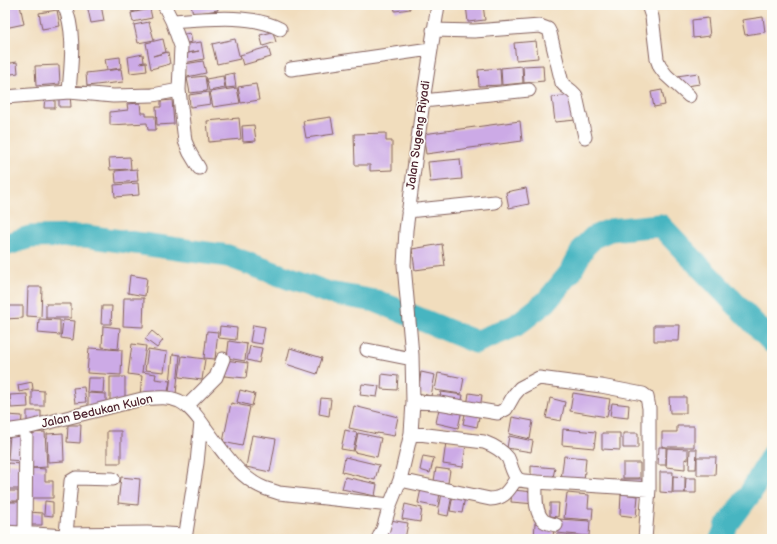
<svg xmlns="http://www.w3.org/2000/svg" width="777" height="544" font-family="'Balsamiq Sans',sans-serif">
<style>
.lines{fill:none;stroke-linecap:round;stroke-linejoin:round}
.river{stroke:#47b5c1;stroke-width:23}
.building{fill:#ccaae6}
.minor-casing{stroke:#84625e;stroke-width:15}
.minor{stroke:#fff;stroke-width:13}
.labels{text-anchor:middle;stroke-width:3;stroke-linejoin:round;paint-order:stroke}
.street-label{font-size:12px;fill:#4a1f2b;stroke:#fdfcf7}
</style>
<rect width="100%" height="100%" fill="#fdfcf7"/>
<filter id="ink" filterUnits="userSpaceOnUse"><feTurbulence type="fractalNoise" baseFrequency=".025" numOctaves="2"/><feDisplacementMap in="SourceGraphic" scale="8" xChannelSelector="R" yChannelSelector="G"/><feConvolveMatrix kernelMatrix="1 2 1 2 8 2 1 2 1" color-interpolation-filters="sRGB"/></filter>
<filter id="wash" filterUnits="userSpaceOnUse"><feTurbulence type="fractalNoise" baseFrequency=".012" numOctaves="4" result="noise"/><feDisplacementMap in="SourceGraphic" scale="16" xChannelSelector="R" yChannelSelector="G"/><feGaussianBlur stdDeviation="0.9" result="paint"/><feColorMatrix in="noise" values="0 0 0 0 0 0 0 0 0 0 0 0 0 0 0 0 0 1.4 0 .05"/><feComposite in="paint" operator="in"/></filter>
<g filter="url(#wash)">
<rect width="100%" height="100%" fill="#f1ddbd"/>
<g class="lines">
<path class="river" d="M5,245L30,237L85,236L228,256L329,293L376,301L476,342L515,326L546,302L570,273L584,247L594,237L610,230L660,225L772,342
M721,539L727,525L750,494L772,455"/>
</g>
<g id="blocks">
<path class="building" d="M5,5H20L24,24L5,28Z
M87,5H101L104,21L91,23Z
M131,5H149L150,6L142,7V9L132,12Z
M191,5H217L218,10L193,14Z
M394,5H409L410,9L395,11Z
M466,5H483L485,20L468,22Z
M150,9L152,18L133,22L131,13Z
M57,10L60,26L42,29L39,13Z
M763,17L765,32L745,35L742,20Z
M708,18L710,36L693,38L692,20Z
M149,22L154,40L138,43L134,25Z
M273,32L276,42L263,46L260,35Z
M190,33L192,42L182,44L180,35Z
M163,39L166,52L153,56L168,52L170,64L151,69L146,43Z
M235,39L240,59L217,64L212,44Z
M536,41L538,58L516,60L514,43Z
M201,42L204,59L184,63L182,54L199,51L183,54L181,45Z
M268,47L271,57L243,65L240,55Z
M143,54L144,62L140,63L146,62L147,71L130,73L128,57Z
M120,57L121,68L107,70L105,59Z
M203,61L206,73L187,77L185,64Z
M17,62L18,73L5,75V64Z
M59,65L60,84L36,86L35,66Z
M543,65L544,81L524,83L523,66Z
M522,66L523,83L502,85L501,68Z
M500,68L501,85L479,86L478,70Z
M121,69L123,82L87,86L86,73Z
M234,73L236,87L226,88L224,75Z
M698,73L700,84L679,87L677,76Z
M205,76L207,91L190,93L187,78Z
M223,76L225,88L209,91L206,79Z
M256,84L259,100L241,103L238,87Z
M237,88L240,103L213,107L210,92Z
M662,90L665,105L654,107L651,92Z
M209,92L211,104L190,107L189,95Z
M70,94L71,107H59V95Z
M45,95L55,96V108H44Z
M573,95L576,120L555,122L552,97Z
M172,100L174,124L157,125L156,107H161V101Z
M140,103L141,113H146V116H155L156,130H148L147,123L110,125V112L128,110L127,104Z
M331,117L334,134L306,138L303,121Z
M239,118L241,139L209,142L207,121Z
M520,121L522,141L426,154L423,134Z
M254,125L256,141L243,142L242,126Z
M386,133V141H392V170L370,171V165H355L354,134Z
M130,157L131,169L110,170L109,158Z
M460,159L462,179L430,182L428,162Z
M137,169L138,181L116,183L115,171Z
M138,183L139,195L115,197L114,185Z
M526,188L529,204L509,208L506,192Z
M442,244L445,266L415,270L412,249Z
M130,275L147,278L145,296L128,293Z
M28,287H42L41,317L27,316Z
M124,298H144L143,327L123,326Z
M46,304H71V318H46Z
M5,306H23V318L5,319Z
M102,306H112L111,324H101Z
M39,319L60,320V335L38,333Z
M63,320L75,321L73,340L61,338Z
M253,325L265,327L262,344L250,342Z
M654,325H680L679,341H654Z
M103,326L120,328L118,349L102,347Z
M220,326L237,328L236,340L219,338Z
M152,331L163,340L157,348L145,339Z
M207,331L218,332L215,359L204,358Z
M229,341L247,344L245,361L227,358Z
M132,344L146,346L142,372L156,374L155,379L170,381L167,397L140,395L142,376L128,374Z
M250,346L262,348L259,363L247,360Z
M89,348L122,350L121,375L87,373Z
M290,348L322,358L317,374L286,364Z
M148,349L167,352L164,372L145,370Z
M173,354L180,355L176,394L169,393Z
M182,356L205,359L202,380L179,377Z
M225,360L248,363L246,378L224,376Z
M421,372L435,375L431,396L418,393Z
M438,373L464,378L461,394L435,390Z
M382,374L398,376L397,390L381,389Z
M110,377H125V401H110Z
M88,378H104L103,393L87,392Z
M32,382L33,389L19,392L18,385Z
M362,384L379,386L377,397L360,395Z
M84,387L86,402L75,403L73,388Z
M32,390L44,391V406H32Z
M240,390L255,394L252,406L237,402Z
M441,392L463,395L461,405L439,402Z
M88,393L106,394V406H88Z
M469,393L482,395L480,409L467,406Z
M573,393L610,399L607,417L570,411Z
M27,394L28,407L11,408L10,395Z
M669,397H686V413H670Z
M321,398L331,399L329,416L319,414Z
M550,398L565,402L561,421L546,418Z
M231,403L250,407L242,446L223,442Z
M612,403L629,405L628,418L610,416Z
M440,404L462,410L458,428L436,423Z
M354,406L398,417L394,436L377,433V434L349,428Z
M466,409L480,412L477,427L463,424Z
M27,411H41V423H27Z
M7,415L22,416L21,427L6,425Z
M512,417L533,421L530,439L509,434Z
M68,425H81L80,443L67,442Z
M677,426H694V447H662V432H677Z
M563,429L596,432L594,448L562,445Z
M345,430L357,433L353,451L341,449Z
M107,431H121V463H107Z
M45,432L47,467L32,468L30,433Z
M63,433L64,461L48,462L47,434Z
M358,433L381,438L377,457L354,452Z
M602,433H620V450L602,449Z
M623,433H638V448H623Z
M10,435L24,436L23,461L8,460Z
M252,435L276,439L270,472L246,467Z
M509,436L533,441L531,452L507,448Z
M5,439H8L6,462H5Z
M446,442L466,444L463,467L443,464Z
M659,447H666V465H658Z
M667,448L688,449V460L685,459V469L666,467Z
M690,449H697L696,469H689Z
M423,456L434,458L430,473L420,470Z
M564,456L586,458L584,482L561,479Z
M345,457L379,465L375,480L342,472Z
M697,457H716L715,475H697Z
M8,463L22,464V489H8Z
M623,463H640V478H623Z
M531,466L555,468L553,477L531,476Z
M31,468L45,469V481H53V498H29Z
M436,468L450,470L448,483L434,481Z
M660,472H673L672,493L660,492Z
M673,476L685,477V493H673Z
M121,477L140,479L138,505L118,503Z
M345,477L377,484L375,496L342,489Z
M686,478H696V493H685Z
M620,479H642V486L621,485Z
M421,489L440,492L438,507L418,503Z
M512,490L535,492V504L511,502Z
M5,491H18V501H5Z
M442,493L452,495L448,516L438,514Z
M567,493L589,495L588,508H593L592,520L564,518Z
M621,494L638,496L636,517L620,515Z
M453,495L465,497L462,513L450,511Z
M45,501L53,502V516L44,515Z
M6,502H22V527L6,526Z
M550,503H559L558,517L550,516Z
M405,504L422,508L420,522L402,519Z
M29,512L42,513V525H28Z
M558,519L590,521L589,536L557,533Z
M390,520L408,523L405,539L387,536Z
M535,523L554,525L553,539L534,538Z
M556,535L590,537V539H556Z"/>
</g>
</g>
<g filter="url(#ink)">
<use href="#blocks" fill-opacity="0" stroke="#84625e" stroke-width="1"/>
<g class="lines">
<g class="minor-casing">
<path id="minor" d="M164,5L172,21C204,19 251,13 280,29
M648,5L652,17L657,59L660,67L666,75L689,96
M433,30L474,31L540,26L548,29L550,33L562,83C566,88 572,90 576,96L585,137
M291,69L430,49
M179,90L185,141L190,153L199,168
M69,92L113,96L153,95L179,90L181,46L172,21
M5,97L69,92C71,64 76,31 64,5
M423,101L529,90
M408,211L495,202
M367,350L412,359
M413,402L439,403L498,413L506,409L514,395L520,388L539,378L601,386L643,394L647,397L649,408V489L645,539
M187,406L216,377L223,359
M5,431L26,428L142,399C155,398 167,396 179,401C190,406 199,419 206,429C222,450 239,478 264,488C269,490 274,491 279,493L390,505
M411,433L484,442C492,445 502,450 508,458C511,464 512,473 517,478C521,482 530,481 536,482C536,493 534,513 544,521C547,523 552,524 556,525
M400,480L490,499C506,498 508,490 517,478
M536,482L649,489
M5,532L65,536
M25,534L26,428
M66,534L71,481L76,478L113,479
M65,539L66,534L147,533L185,535
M185,539L197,463L201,422
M378,539L383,529L390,505L400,480L411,433L413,402L412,355L404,265L406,230L423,101L438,5"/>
</g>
<use href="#minor" class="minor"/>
</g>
</g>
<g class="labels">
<g class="street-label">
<text transform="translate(418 135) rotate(-82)" y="4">Jalan Sugeng Riyadi</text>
<text transform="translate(97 411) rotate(-13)" y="4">Jalan Bedukan Kulon</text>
</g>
</g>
<rect width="777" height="544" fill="none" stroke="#fdfcf7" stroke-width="20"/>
</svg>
